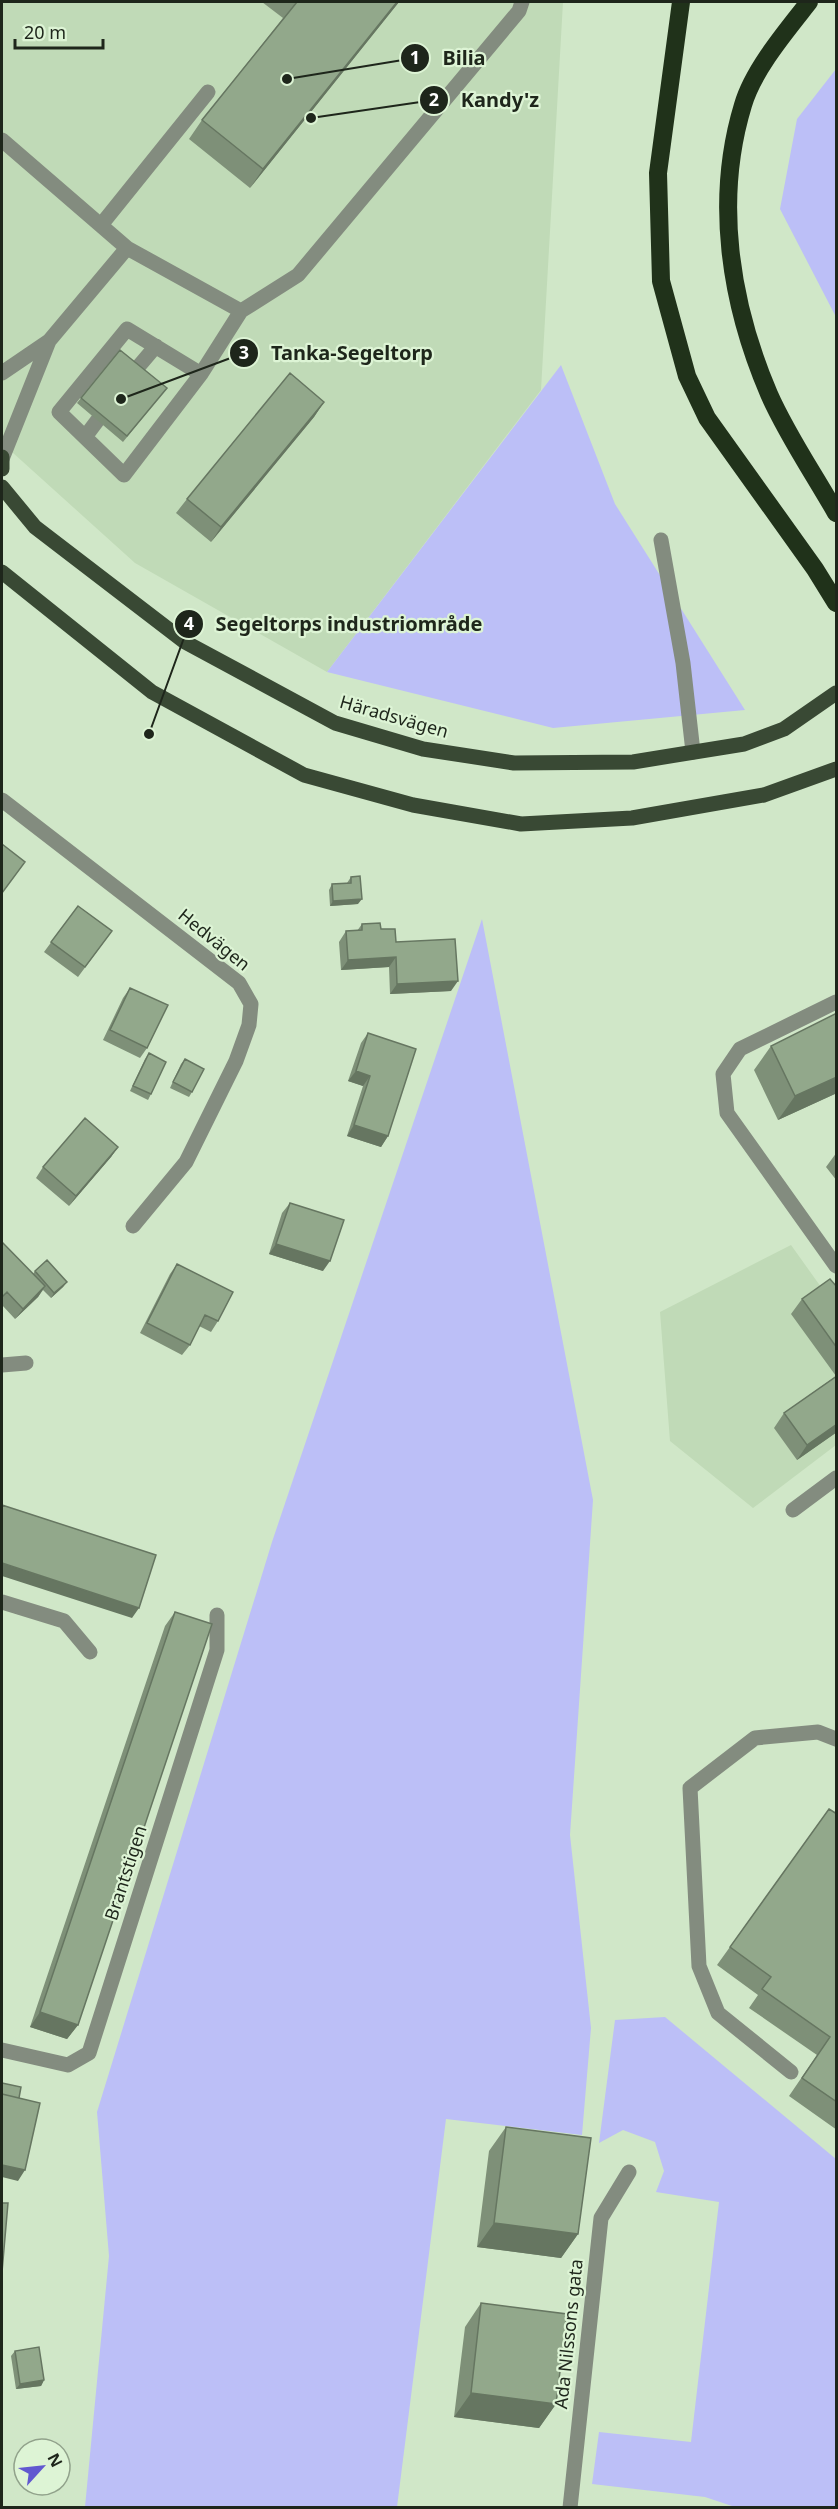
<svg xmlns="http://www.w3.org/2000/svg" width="838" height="2509" font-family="'Noto Sans',sans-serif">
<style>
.built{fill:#c0dab7}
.green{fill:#bcbff7}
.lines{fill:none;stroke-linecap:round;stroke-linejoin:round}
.minor{stroke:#838c7f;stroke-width:15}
.major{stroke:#394934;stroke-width:15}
.highway{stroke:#20321a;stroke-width:18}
.wall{fill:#7e9078}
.shaded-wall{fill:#667661}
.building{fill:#92a88b;stroke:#667661;stroke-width:1.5}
.labels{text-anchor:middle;stroke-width:4.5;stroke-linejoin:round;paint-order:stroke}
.street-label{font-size:18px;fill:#1e261b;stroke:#ddf4d5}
.leader{fill:none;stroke:#1e261b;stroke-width:2}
.callout-dot{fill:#1e261b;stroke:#ddf4d5;stroke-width:2}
.mark-label{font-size:18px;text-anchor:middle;font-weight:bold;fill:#fff}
.callout-label{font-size:20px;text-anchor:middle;font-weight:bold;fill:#1e261b;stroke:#ddf4d5;stroke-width:4.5;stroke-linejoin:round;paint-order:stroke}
</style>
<rect width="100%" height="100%" fill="#d0e7c8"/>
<path class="built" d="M2,2H563L541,390L327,672L135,563L2,443Z
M791,1245L836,1308V1445L753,1508L670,1441L660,1312Z"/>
<path class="green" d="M836,69V317L780,209L797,119Z
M561,365L615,504L745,710L553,728L327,672Z
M482,919L593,1500L570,1835L591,2028L582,2135L446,2119L397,2507H85L109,2256L97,2112L272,1542Z
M665,2017L836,2159V2507H735L705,2497L592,2484L599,2432L691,2442L719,2202L656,2192L664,2171L655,2142L623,2130L599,2143L615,2020Z"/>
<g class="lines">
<path class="minor" d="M2,140L127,248
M101,225L208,92
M2,373L49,341L127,248L241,311L298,275L519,11L522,2
M201,374L127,329L59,412L124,475L201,374L241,311
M127,380L156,346
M85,437L109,405
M2,459L49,341
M661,540L683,663L693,752
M2,800L239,983L251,1004L249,1025L236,1061L186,1162L133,1226
M836,1002L740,1049L723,1074L727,1113L836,1266
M2,1365L26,1363
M793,1510L836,1478
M2,1602L64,1621L90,1652
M2,2050L68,2065L89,2053L217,1650V1615
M791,2072L718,2013L699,1966L690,1788L755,1738L818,1732L836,1739
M570,2508L601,2218L629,2172"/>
<path class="major" d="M2,457V469
M2,487L35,527L185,642L335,723L423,749L514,763L633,762L744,744L784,729L836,693
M2,572L152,692L304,775L413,805L521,824L632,818L764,795L836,769"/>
<path class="highway" d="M681,2L658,173L661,281L687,376L707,418L815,569L836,603
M809,2C787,30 753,70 743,105C714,200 730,303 769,394C787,435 814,474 836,513"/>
</g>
<path class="wall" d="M262,2H399L250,188L189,139L202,120L283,18Z
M167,388L123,442L77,403L81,398Z
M324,402L314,417L211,542L176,513L187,499Z
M351,877L358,904L330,906L329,890L332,884L347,883Z
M78,906L112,931L78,977L44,952Z
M362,924L381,929L451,991L390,994L389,967L341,970L339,942L346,931H357Z
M130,988L147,1048L140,1058L103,1040L123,998Z
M368,1033L388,1136L381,1147L347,1136L363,1086L348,1081L361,1043Z
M771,1046L837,1093L778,1120L754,1070Z
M149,1053L151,1094L148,1100L130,1091L145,1059Z
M185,1059L192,1092L189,1097L170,1088L181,1064Z
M118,1147L111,1157L69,1206L36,1178L43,1167Z
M837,1152V1181L826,1167Z
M290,1203L323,1271L269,1254L282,1213Z
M2,1242L33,1274L35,1271L67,1282L63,1287L51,1298L43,1290L38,1297L15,1319L2,1305Z
M177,1264L218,1321L211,1332L199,1326L190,1345L182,1355L140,1333L170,1274Z
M837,1287V1432L797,1460L774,1428L784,1413L836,1376L791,1314L802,1299Z
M175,1612L78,2025L67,2039L30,2027L165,1626Z
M829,1809L837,1814V2130L789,2096L817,2055L749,2008L758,1995L717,1965Z
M506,2127L578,2234L561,2258L477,2247L489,2151Z
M481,2303L556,2404L539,2428L454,2417L465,2327Z
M15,2351L44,2380L41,2386L16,2389L11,2356Z"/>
<path class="shaded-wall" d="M397,2H399L250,188L263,169Z
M324,402L314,417L211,542L221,527Z
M362,899L358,904L330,906L333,901Z
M396,957L389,967L341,970L348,960Z
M458,981L451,991L390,994L397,984Z
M356,1071L370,1076L363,1086L348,1081Z
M837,1077V1093L778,1120L795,1096Z
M354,1125L388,1136L381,1147L347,1136Z
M118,1147L111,1157L69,1206L76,1196Z
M276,1244L330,1261L323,1271L269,1254Z
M67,1282L63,1287L51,1298L54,1293Z
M45,1286L38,1297L15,1319L23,1309Z
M837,1424V1432L797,1460L807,1445Z
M2,1563L139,1608L132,1618L2,1576Z
M40,2012L78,2025L67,2039L30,2027Z
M2,2165L25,2170L18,2181L2,2177Z
M494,2223L578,2234L561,2258L477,2247Z
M44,2380L41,2386L16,2389L20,2384Z
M471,2393L556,2404L539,2428L454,2417Z"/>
<path class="building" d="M297,2H397L263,169L202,120Z
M120,350L167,388L127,436L81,398Z
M290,373L324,402L221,527L187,499Z
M2,844L25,862L2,893Z
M360,876L362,899L333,901L332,884L351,883V877Z
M78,906L112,931L85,967L51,942Z
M380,923L381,929H395L396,942L455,939L458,981L397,984L396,957L348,960L346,931L362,930V924Z
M130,988L168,1005L147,1048L110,1030Z
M837,1013V1077L795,1096L771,1046Z
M368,1033L416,1049L388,1136L354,1125L370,1076L356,1071Z
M149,1053L166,1062L151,1094L133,1086Z
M185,1059L204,1069L192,1092L173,1082Z
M85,1118L118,1147L76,1196L43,1167Z
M290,1203L344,1220L330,1261L276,1244Z
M2,1242L45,1286L23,1309L7,1292L2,1297Z
M47,1260L67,1282L54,1293L35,1271Z
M177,1264L233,1292L218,1321L205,1315L190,1345L147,1323Z
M830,1279L837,1287V1348L802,1299Z
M837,1376V1424L807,1445L784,1413Z
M2,1505L156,1555L139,1608L2,1563Z
M175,1612L212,1624L78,2025L40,2012Z
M829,1809L837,1814V2102L802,2078L830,2037L762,1989L771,1977L730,1947Z
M2,2083L21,2087L19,2098L2,2094Z
M2,2094L40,2103L25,2170L2,2165Z
M506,2127L591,2138L578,2234L494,2223Z
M2,2203H8L2,2272Z
M481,2303L567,2314L556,2404L471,2393Z
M39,2347L44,2380L20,2384L15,2351Z"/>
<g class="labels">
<g class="street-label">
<text transform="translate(394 717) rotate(16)" y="6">Häradsvägen</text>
<text transform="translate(214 940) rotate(39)" y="6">Hedvägen</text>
<text transform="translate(126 1873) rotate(-72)" y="6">Brantstigen</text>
<text transform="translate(569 2334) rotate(-84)" y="6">Ada Nilssons gata</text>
</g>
</g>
<path class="leader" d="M287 79L415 58M311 118L434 100M121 399L244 353M149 734L189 624"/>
<g class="callout-dot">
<circle cx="287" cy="79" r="6"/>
<circle cx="311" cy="118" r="6"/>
<circle cx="121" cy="399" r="6"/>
<circle cx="149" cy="734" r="6"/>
<circle cx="415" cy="58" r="15"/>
<circle cx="434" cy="100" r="15"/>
<circle cx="244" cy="353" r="15"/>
<circle cx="189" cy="624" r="15"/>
</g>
<g class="mark-label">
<text x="415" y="64">1</text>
<text x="434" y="106">2</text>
<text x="244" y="359">3</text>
<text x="189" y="630">4</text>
</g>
<g class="callout-label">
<text x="464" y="65">Bilia</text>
<text x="500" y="107">Kandy'z</text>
<text x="352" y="360">Tanka-Segeltorp</text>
<text x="349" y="631">Segeltorps industriområde</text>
</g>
<rect width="838" height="2509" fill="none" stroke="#1e261b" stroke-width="6"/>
<g transform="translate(42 2467) rotate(63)"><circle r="28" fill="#ddf4d5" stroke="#91a28b" stroke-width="1.5"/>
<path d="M0-4.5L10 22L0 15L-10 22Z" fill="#6158d0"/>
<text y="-9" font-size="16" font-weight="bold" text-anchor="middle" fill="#1e261b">N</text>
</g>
<path d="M15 39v9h88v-9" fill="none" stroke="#1e261b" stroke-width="3"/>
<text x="24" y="39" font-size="18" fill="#1e261b" stroke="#ddf4d5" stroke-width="4.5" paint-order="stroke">20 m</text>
</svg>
